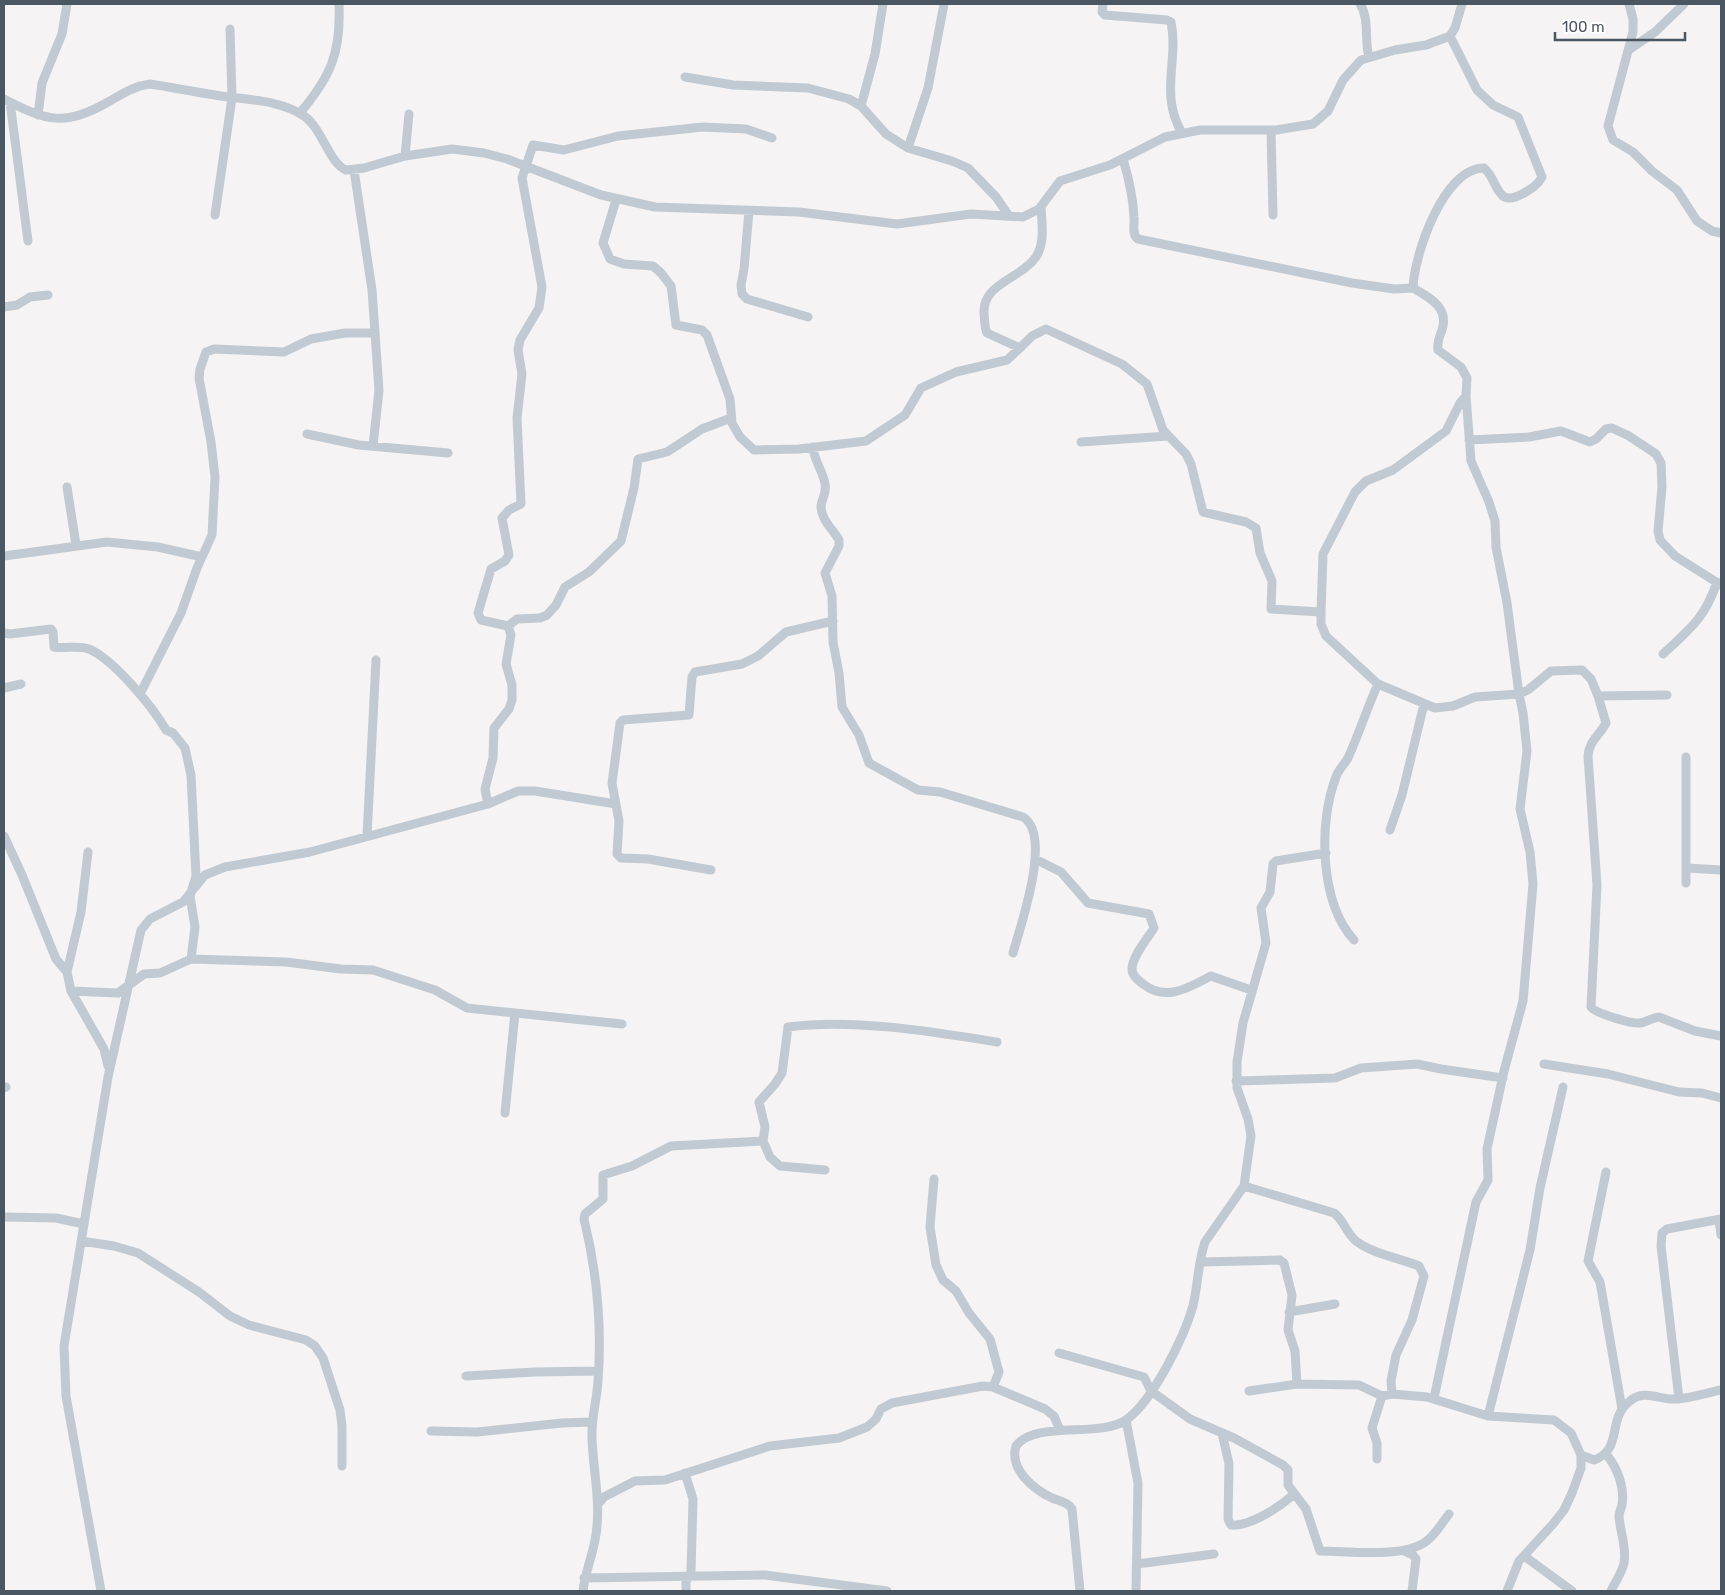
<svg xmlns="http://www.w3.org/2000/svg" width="1725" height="1595" font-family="Rubik,sans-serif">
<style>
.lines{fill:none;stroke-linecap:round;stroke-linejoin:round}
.minor{stroke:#c1cad2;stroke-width:9}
</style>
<rect width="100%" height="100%" fill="#f5f3f3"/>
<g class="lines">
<path class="minor" d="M1103,4L1102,12L1105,15L1167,20L1171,22C1179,61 1159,94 1182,133
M1360,4C1370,19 1364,40 1369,57
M1629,4L1633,19V32L1608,126L1613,140L1633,152L1652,171L1677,190L1697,221L1712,231L1721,233
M1630,49L1655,32L1684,4
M685,77L733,85L808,88L849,99L861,106L886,134L908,148L952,161L968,168L996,197L1009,216
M4,99C46,121 65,127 108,102C122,94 134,86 150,84C172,87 193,92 215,95C244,100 279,99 304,116C322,128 329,163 346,170L364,168L405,156L452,149L484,153L507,159L601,195L655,207L799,212L897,224L971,214L1023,217L1039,209L1060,181L1110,165L1165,137L1200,130H1276L1313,124L1328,111L1343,80L1361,60L1395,50L1426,45L1450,36L1455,28L1462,4
M10,102L28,241
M861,106L875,54L883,4
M300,113C331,76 341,53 339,4
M38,115L42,83L62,34L67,4
M1271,130L1273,215
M908,148L928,88L944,4
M405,156L409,114
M1123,159C1129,179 1133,196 1134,217C1135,225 1131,234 1138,239L1352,283L1394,289L1413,288C1414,256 1443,168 1484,168C1499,180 1495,210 1524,193C1531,189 1538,185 1542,177L1518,117L1493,105L1477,90L1450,36
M354,170L372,290L379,390L373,446
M616,200L603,243L610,259L624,264L653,266L661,273L671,286L676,325L702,330L707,335L730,399L732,423L740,437L754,450L799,449L866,441L905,415L921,388L956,372L1007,360L1020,348
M1041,207C1042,224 1045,243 1036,257C1021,279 982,283 984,314C985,320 984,327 987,333L1020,348L1032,336L1046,329L1122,364L1147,384L1163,430L1186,454L1191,464L1203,512L1246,522L1256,528L1260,553L1272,581L1271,609L1321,612V624L1326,636L1378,684
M749,211L744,269L741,285L742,294L747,299L808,317
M215,215L232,98L230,29
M1413,288C1431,298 1449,308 1442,330C1439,337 1437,343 1438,350L1461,367L1467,378L1466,396L1471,461L1489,502L1495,521L1496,547L1507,603L1519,694L1528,690L1551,671L1582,670L1591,679L1598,696L1667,695
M4,307L17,305L30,297L48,295
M307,434L359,445L448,453
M1469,440L1529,437L1561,431L1590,442L1596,439L1606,429L1612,428L1629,436L1656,454L1661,463L1662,487L1658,531L1660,540L1675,556L1721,585
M1081,442L1168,436
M813,447C814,461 823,471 825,484C827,493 822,498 821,506C821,520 833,529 839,540V546L825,573L832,596L833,642L839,673L842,707L859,735L869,763L918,790L940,792L1023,817C1053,835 1020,927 1013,953
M67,487L76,545
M4,556L107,542L158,547L202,557
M1321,612L1323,554L1355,492L1366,481L1393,470L1446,431L1460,403L1466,396
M508,626L517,619L540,618L547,615L556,605L565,587L589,572L621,541L634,488L638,459L667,452L702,429L731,418
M4,633L10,634L51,629L53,632L54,647C65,649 79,645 89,649C113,659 153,707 166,730L173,733L185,748L191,775L196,876L190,896L195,927L191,959
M1663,654C1690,629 1705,618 1717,582
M4,688L21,684
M140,694L181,613L197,568L212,535L215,477L211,442L199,378L200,369L206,352L214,349L284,352L311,339L345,333H374
M1598,696L1606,723C1599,736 1589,741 1588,756L1597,885L1591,1007C1595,1013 1631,1024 1640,1023C1646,1022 1652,1018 1659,1017L1695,1031L1721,1036
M488,804L485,789L493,758L494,728L509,709L512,700V685L506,664L511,635L508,626L481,620L478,613L491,569L505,561L509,555L502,518L509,510L521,504L517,418L522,374L518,350L520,340L539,308L542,287L522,178L533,145L564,150L618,136L703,127L746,129L772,138
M1390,830L1402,795L1424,704
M4,836L22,875L56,959L67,972L71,991L104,1049L108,1066
M367,836L376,660
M1035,859L1061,872L1088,903L1149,914L1154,928C1148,938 1132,956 1132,969C1132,976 1138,980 1143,984C1166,1002 1188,988 1211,976L1251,990
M1687,868L1721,870
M711,870L648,859L621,858L617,854L619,821L612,783L620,723L623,720L689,715L692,677L695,672L742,664L758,656L786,632L833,621
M1686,883V757
M1354,940C1320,903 1318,823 1336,777C1338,770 1344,765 1348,758C1359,734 1367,708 1378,684L1435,708L1453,706L1475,697L1519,694L1523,713L1527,751L1520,809L1530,852L1533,884L1523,1001L1504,1071L1487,1149L1488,1180L1476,1202L1434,1398
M67,972L81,912L88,852
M71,991L118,993L144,974L160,973L191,959L286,962L341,969L373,970L435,990L467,1008L622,1024
M1544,1064L1608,1074L1679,1092L1702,1093L1721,1098
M1236,1081L1335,1078L1361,1068L1417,1064L1441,1069L1503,1078
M4,1088L6,1087
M505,1113L515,1013
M763,1141L765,1127L759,1102L775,1084L782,1073L788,1027C851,1018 935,1032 997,1042
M1606,1172L1588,1261L1600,1282L1622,1409
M934,1179L930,1227L936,1265L943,1280L956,1291L969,1313L990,1339L999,1372L993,1387
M1244,1186L1334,1213C1344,1220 1346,1233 1356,1241C1373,1254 1399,1258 1419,1266L1424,1276L1412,1320L1396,1355L1391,1381L1392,1394
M4,1217L56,1218L84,1224
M1719,1220L1721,1235
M81,1241L114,1246L138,1253L199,1292L230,1316L249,1325L306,1340L315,1346L323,1358L340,1410L342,1426V1466
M1202,1262L1280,1260L1284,1263L1292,1295L1288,1330L1295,1351L1297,1384L1359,1385L1382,1396L1392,1394L1427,1397L1488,1416L1554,1420L1571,1433L1581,1455V1468L1572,1493L1564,1510L1553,1524L1519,1561L1507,1591
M1289,1312L1335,1304
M1059,1353L1144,1377L1151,1391L1190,1419L1234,1438L1283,1465L1288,1470V1485L1306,1509L1320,1551C1348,1551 1400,1558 1424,1543C1435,1536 1441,1524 1449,1514
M466,1376L535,1372L598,1371
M1249,1391L1297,1384
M1679,1399L1661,1246L1662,1233L1667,1229L1721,1219
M1488,1416L1530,1250L1540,1188L1563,1087
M1126,1420L1138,1483L1136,1591
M431,1431L477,1432L562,1423L592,1422
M1222,1433L1229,1464L1228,1519L1231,1525C1250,1527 1281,1506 1294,1494
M1606,1454C1617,1467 1625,1487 1622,1505C1621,1509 1619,1512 1619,1516C1620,1532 1627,1547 1624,1563C1622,1573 1615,1582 1611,1591
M1581,1455L1594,1460C1624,1449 1606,1419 1630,1401C1643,1390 1656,1398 1671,1399C1687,1400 1705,1393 1721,1390
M1377,1459V1443L1372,1428L1382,1396
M685,1473L693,1499L691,1572L686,1582V1591
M598,1504L604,1497L635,1481L665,1480L770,1446L839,1438L867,1427L876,1419L881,1409L892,1403L983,1386L993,1387L1045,1409L1054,1416L1060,1430
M1404,1551L1413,1555L1416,1559L1412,1591
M1524,1556L1572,1591
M1137,1564L1214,1554
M584,1578L765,1575L887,1591
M101,1591L66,1396L64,1346L108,1077L141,930L150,919L183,902L205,875L225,867L310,852L488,804L518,791H535L616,804
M583,1591C585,1573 592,1557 595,1540C602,1506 593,1471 592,1438C591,1418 597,1400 598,1381C602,1327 597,1272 584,1219L585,1214L603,1199V1175L632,1166L671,1146L763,1141L770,1157L780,1166L825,1170
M1080,1591L1072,1509C1068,1502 1059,1501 1052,1498C1033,1489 1009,1469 1016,1446C1035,1420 1101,1438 1126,1420C1153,1401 1184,1337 1193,1306C1198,1285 1198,1262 1205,1242L1244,1186L1251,1136L1248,1119L1237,1088V1062L1243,1023L1266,943L1261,908L1270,892L1273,864L1276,861L1326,853"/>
</g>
<rect width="1725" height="1595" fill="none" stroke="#4a5661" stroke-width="10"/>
<path d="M1555 32v8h130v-8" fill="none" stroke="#4a5661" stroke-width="2.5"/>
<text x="1562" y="32" font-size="15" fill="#4a5661" stroke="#ffffff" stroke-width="4" paint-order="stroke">100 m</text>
</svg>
